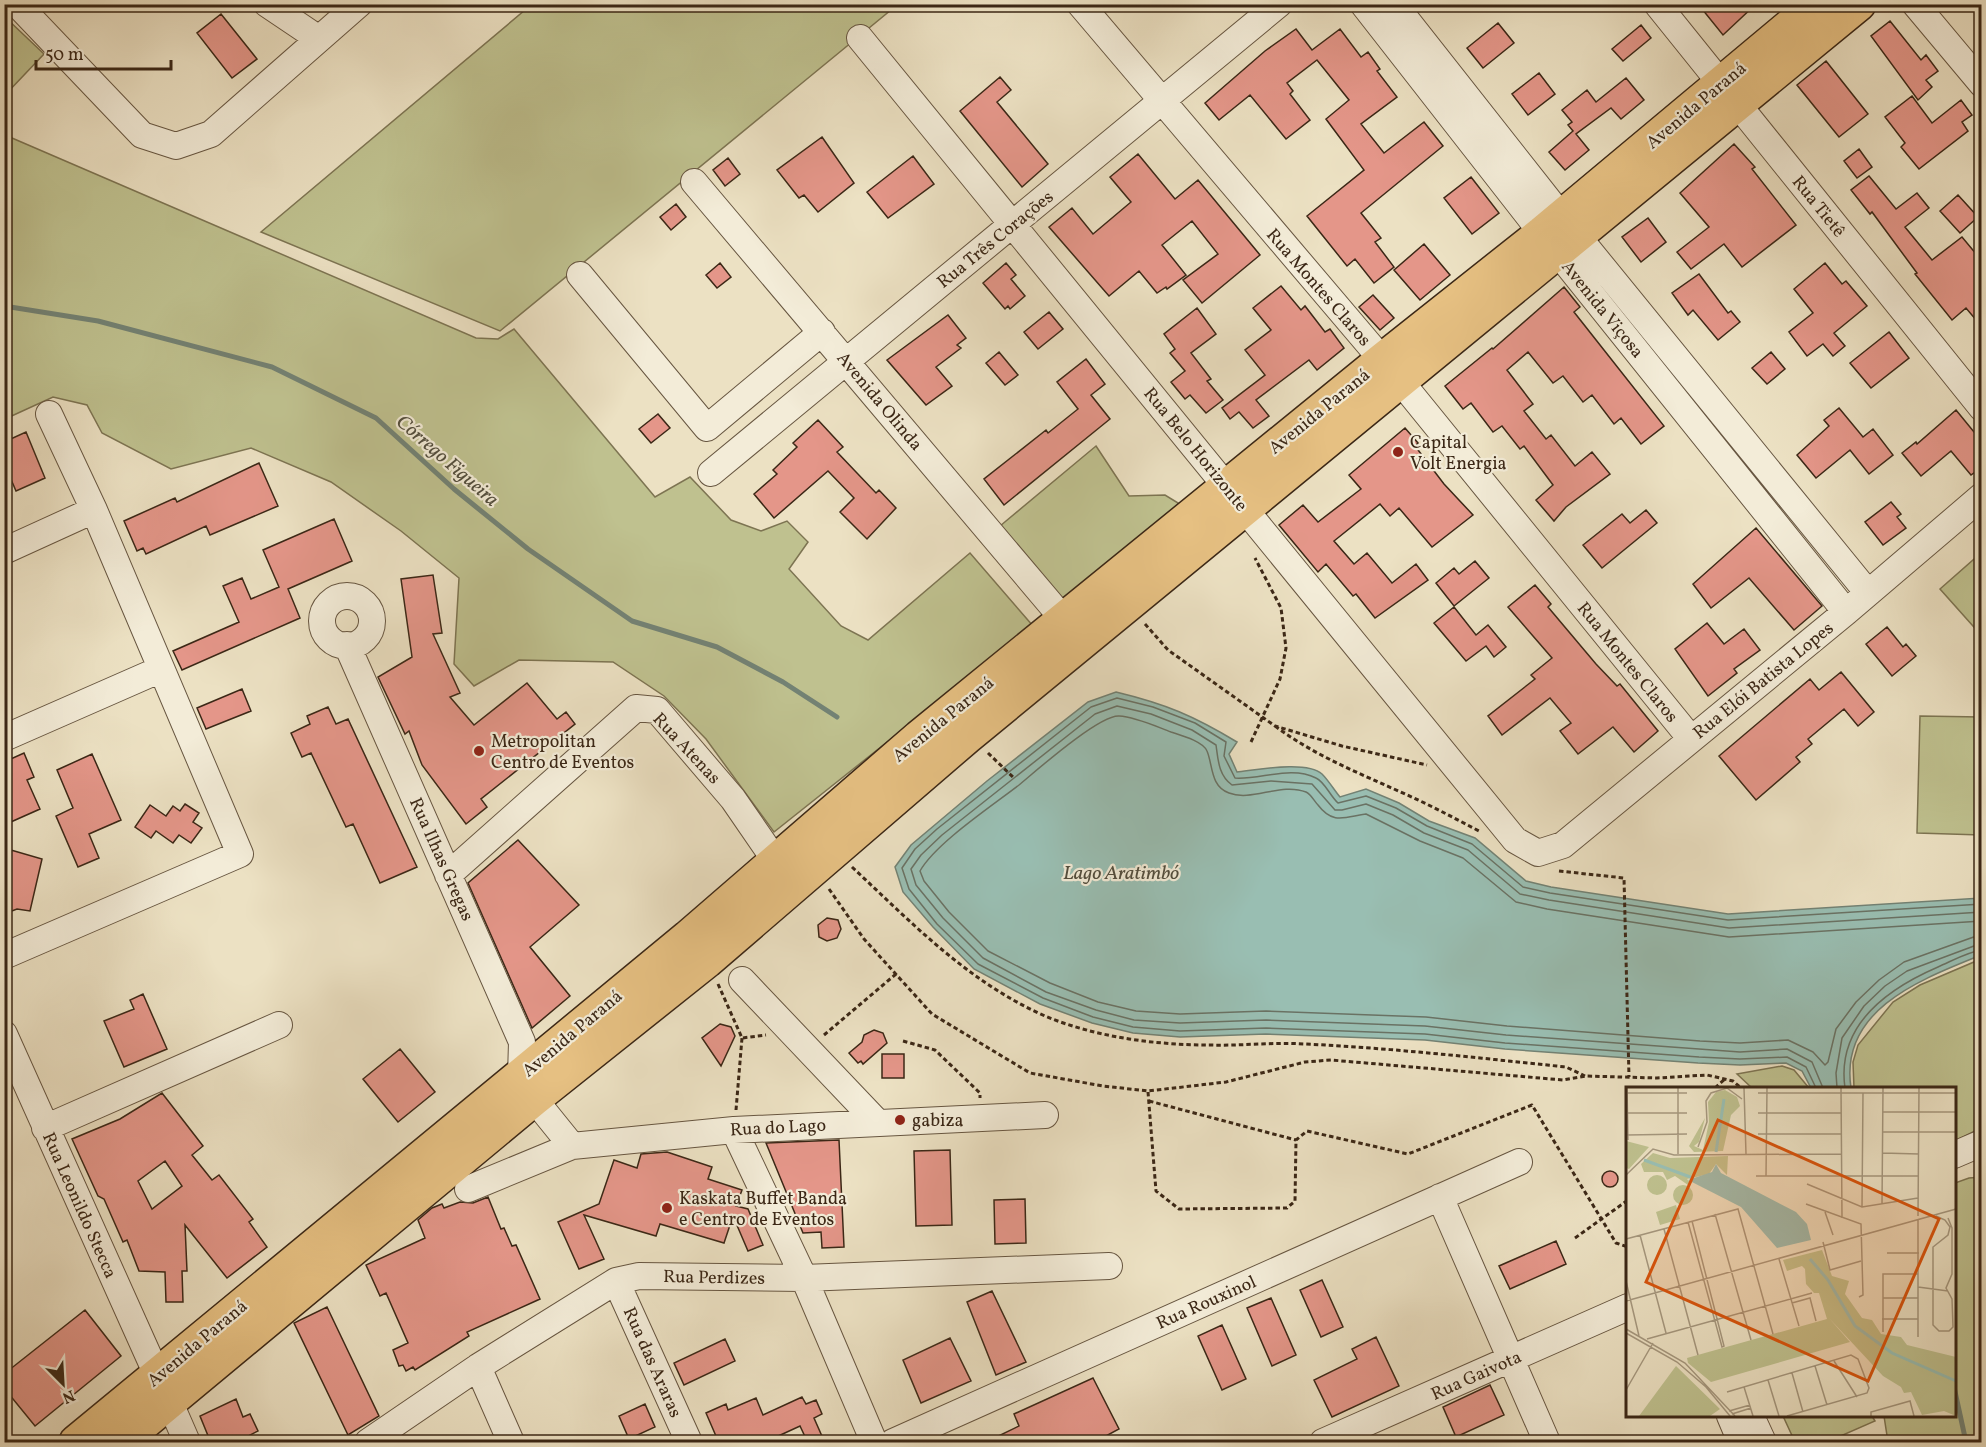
<svg xmlns="http://www.w3.org/2000/svg" width="1986" height="1447" font-family="Vollkorn,serif">
<style>
.green{fill:#bfc18f;stroke:#7d7452;stroke-width:1.5}
.water{fill:#99beb2;stroke:#738274;stroke-width:1.5}
.lines{fill:none;stroke-linecap:round;stroke-linejoin:round}
.shore{stroke:#6a7264;stroke-width:1.5}
.stream{stroke:#738274;stroke-width:5}
.building{fill:#e49689;stroke:#3b2716;stroke-width:1.5;fill-rule:evenodd}
.minor-casing{stroke:#675641;stroke-width:28}
.major-casing{stroke:#3b2716;stroke-width:36}
.path{stroke:#3b2716;stroke-width:3;stroke-dasharray:4.5 3;stroke-linecap:butt}
.minor{stroke:#f3ecd8;stroke-width:26}
.major{stroke:#e6c082;stroke-width:33}
.poi-dot{fill:#8f2418;stroke:#f3ecd8;stroke-width:2}
.labels{text-anchor:middle;stroke-width:4.5;stroke-linejoin:round;paint-order:stroke}
.street-label{font-size:18px;fill:#3b2716;stroke:#f3ecd8}
.poi-label{font-size:18px;fill:#3b2716;stroke:#f3ecd8;text-anchor:start}
.water-label{font-size:20px;font-style:italic;fill:#524d3d;stroke:#f3ecd8}
.inset-river{fill:none;stroke:#99beb2;stroke-width:3}
.inset-road{fill:none;stroke:#a5977e;stroke-width:1.5}
.view{fill:#d7540d;fill-opacity:0.15;stroke:#d7540d;stroke-width:3}
.inset-edge{fill:none;stroke:#3b2716;stroke-width:3}
</style>
<rect width="100%" height="100%" fill="#ece1c3"/>
<filter id="stains"><feTurbulence type="fractalNoise" baseFrequency=".00333" numOctaves="4"/><feColorMatrix values="0 0 0 0 .2 0 0 0 0 .09 0 0 0 0 .02 0 0 0 .5 -.17"/></filter>
<radialGradient id="worn" r=".72"><stop offset=".6" stop-color="#630" stop-opacity="0"/><stop offset="1" stop-color="#630" stop-opacity=".3"/></radialGradient>
<path class="green" d="M531,5H897L500,331L261,232Z
M5,17L44,54L5,95H4Z
M5,135L476,338L498,339L514,329L655,497L690,477L731,520L761,531L787,521L808,542L789,569L841,626L868,640L970,553L1033,626L774,832L706,739L664,696L613,662L519,660L474,686L454,664L459,578L401,531L331,482L251,448L171,469L102,433L87,405L53,397L5,419Z
M1096,446L1129,496L1165,495L1178,503L1177,516L1066,607L1000,526Z
M1981,553V635L1940,589Z
M1920,716L1981,717V835L1917,833Z
M1981,959V1128L1955,1141L1954,1088H1854L1853,1062L1858,1045L1893,1002L1920,985Z
M1782,1066L1794,1070L1809,1088H1752L1737,1074Z
M1981,1177V1442H1888L1884,1416H1954L1955,1183L1969,1178Z
M1783,1416H1872L1875,1421L1827,1442H1795Z"/>
<path class="water" d="M1116,692C1166,704 1194,716 1237,742L1229,754L1237,772C1256,770 1307,760 1322,774C1329,781 1334,790 1340,797L1366,789L1399,803L1429,821L1475,838L1526,881L1551,887L1728,914L1981,898V955C1922,979 1839,1009 1851,1088H1811L1802,1071L1786,1063L1740,1065L1698,1063L1505,1049L1425,1040L1266,1034L1180,1037L1133,1033L1092,1023L1040,1004L974,969L933,927L903,892L895,867L911,845L987,781L1088,702Z"/>
<g class="lines">
<path class="shore" d="M1982,921L1729,937L1547,909L1516,902L1463,858L1420,841L1366,814C1345,817 1333,825 1318,805C1314,801 1311,794 1306,792C1281,782 1252,802 1229,793C1210,786 1213,765 1207,751C1203,741 1180,735 1171,732C1155,726 1136,717 1119,716C1099,715 1037,770 1019,785C992,806 936,843 920,871L924,881L949,912L988,951L1050,983L1098,1002L1136,1011L1180,1014L1266,1011L1426,1017L1507,1026L1700,1041L1740,1043L1788,1040L1813,1052L1825,1065L1828,1062L1836,1029L1856,1002L1879,980L1904,962L1982,934
M1816,1088L1806,1067L1787,1057L1740,1059L1699,1057L1505,1043L1425,1034L1266,1028L1180,1031L1133,1027L1093,1017L1043,998L978,964L937,924L909,889L902,868L915,849L937,829L1091,707L1117,698L1153,707L1195,723L1226,742L1224,756L1235,778C1260,780 1291,765 1316,778C1325,782 1330,796 1338,803L1366,796L1396,808L1427,826L1472,844L1523,887L1550,893L1728,920L1982,904
M1823,1088L1812,1062L1787,1049L1740,1052L1699,1049L1506,1035L1425,1026L1266,1020L1180,1023L1134,1020L1096,1010L1046,992L983,958L943,918L916,885L911,869L921,855L942,835L1095,714L1117,706L1151,714L1192,730L1216,745C1218,758 1218,775 1232,785L1271,781L1312,784L1335,810H1342L1366,804L1393,815L1424,833L1468,850L1520,894L1549,900L1729,928L1982,912
M1837,1088L1836,1073L1842,1038L1864,1006L1885,986L1907,971L1982,943
M1845,1088C1836,1025 1887,989 1938,967C1952,961 1967,952 1982,950"/>
<path class="stream" d="M4,306L98,321L272,367L376,418L454,489L528,549L632,621L717,647L783,682L837,717
M1954,1387L1966,1442"/>
</g>
<path class="building" d="M1698,4H1756L1723,35Z
M221,14L257,59L232,78L197,33Z
M1890,21L1921,60L1926,55L1938,71L1926,80L1932,87L1918,100L1871,36Z
M1498,23L1514,43L1483,68L1467,48Z
M1641,25L1651,38L1623,61L1612,49Z
M1296,29L1312,50L1340,29L1361,57L1368,52L1380,69L1377,71L1397,97L1361,124L1384,153L1424,122L1443,146L1361,213L1381,238L1375,242L1394,267L1374,283L1355,259L1347,266L1307,216L1364,170L1326,119L1349,100L1317,60L1287,83L1293,91L1290,94L1310,120L1286,139L1250,95L1219,120L1205,103L1265,51Z
M1826,61L1868,114L1839,137L1797,85Z
M1539,73L1555,94L1528,115L1512,94Z
M1000,77L1011,90L997,102L1048,164L1022,187L960,111Z
M1626,78L1644,100L1621,119L1611,108L1576,134L1589,150L1565,170L1549,152L1573,131L1568,125L1572,122L1562,110L1587,90L1596,102Z
M1912,96L1932,123L1961,100L1972,115L1962,122L1968,131L1919,169L1901,147L1905,143L1885,117Z
M822,137L854,183L818,212L804,195L799,198L777,170Z
M1734,144L1755,167L1752,169L1796,225L1742,267L1724,244L1691,269L1677,252L1709,227L1680,193Z
M1859,149L1872,167L1857,178L1844,161Z
M1138,154L1175,199L1198,180L1260,255L1202,303L1183,280L1218,254L1192,221L1162,245L1186,275L1167,289L1166,287L1157,293L1139,271L1109,296L1049,227L1072,208L1093,234L1131,202L1110,177Z
M913,156L934,184L888,218L867,192Z
M728,158L740,174L725,186L713,170Z
M1869,176L1896,209L1917,193L1929,208L1905,227L1932,260L1962,237L1982,261V327L1966,308L1952,320L1915,274L1917,273L1872,212L1870,214L1851,190Z
M1471,177L1499,213L1472,234L1444,198Z
M1958,195L1978,217L1960,233L1940,211Z
M676,204L686,217L671,230L660,217Z
M1648,218L1666,242L1641,262L1622,237Z
M1424,244L1450,275L1420,300L1394,270Z
M720,263L731,277L717,288L706,275Z
M1006,263L1016,275L1011,279L1025,296L1010,309L1008,306L1005,309L983,283Z
M1825,263L1842,284L1846,281L1867,306L1834,333L1845,346L1833,356L1823,344L1807,356L1789,332L1813,313L1794,289Z
M1699,274L1728,313L1731,311L1740,322L1718,340L1693,310L1688,315L1672,293Z
M1281,286L1301,310L1305,306L1325,332L1330,329L1344,348L1317,370L1309,360L1256,400L1269,416L1253,428L1239,412L1230,419L1222,408L1265,375L1245,350L1271,330L1253,308Z
M1564,287L1580,307L1574,312L1664,426L1641,444L1621,418L1614,424L1592,395L1583,402L1563,376L1553,383L1528,352L1507,370L1533,404L1524,411L1546,439L1551,435L1575,466L1592,452L1610,474L1566,507L1554,521L1536,500L1553,485L1524,446L1520,449L1502,426L1493,432L1471,403L1463,409L1445,386L1492,348L1493,349Z
M1373,295L1394,318L1380,330L1359,307Z
M1197,308L1216,334L1191,353L1211,379L1207,381L1223,400L1206,413L1190,395L1185,399L1171,382L1185,371L1170,353L1175,349L1164,334Z
M1049,312L1063,329L1038,349L1024,332Z
M948,315L966,338L957,345L961,348L936,367L952,386L926,405L887,360Z
M1889,332L1909,358L1871,388L1850,363Z
M999,352L1018,375L1005,385L986,363Z
M1771,352L1785,369L1767,384L1752,368Z
M1086,359L1105,384L1091,395L1110,419L1004,505L984,479L1046,430L1048,433L1078,409L1057,382Z
M1839,408L1863,437L1873,429L1893,455L1869,474L1850,450L1816,478L1797,455L1829,426L1824,420Z
M1956,410L1974,432L1982,426V467L1971,475L1951,451L1921,476L1902,453L1916,442L1917,444Z
M658,414L670,428L651,443L639,429Z
M818,420L843,447L837,452L876,493L879,490L896,508L867,539L840,512L854,498L828,471L774,518L754,494L777,474L773,470L797,447L793,443Z
M1405,428L1418,443L1415,446L1444,484L1473,515L1432,547L1399,508L1390,516L1380,504L1334,541L1354,564L1367,553L1392,583L1416,564L1428,580L1375,618L1356,594L1353,596L1326,564L1318,572L1279,525L1303,505L1318,522L1361,489L1349,475Z
M26,432L45,478L16,491L4,463V442Z
M259,463L278,506L210,535L206,526L146,554L143,548L137,551L124,521L175,498L177,502Z
M1891,502L1901,514L1897,517L1906,528L1883,545L1865,522Z
M1646,510L1657,523L1602,568L1583,545L1622,514L1630,523Z
M334,519L352,561L288,589L300,618L182,670L173,651L239,622L223,586L242,578L251,599L279,587L263,550Z
M1756,528L1822,606L1794,630L1749,578L1711,608L1693,584Z
M1475,561L1489,578L1454,606L1436,583L1454,568L1459,574Z
M433,575L442,633L433,634L460,693L450,697L474,725L527,683L557,719L566,712L575,724L481,799L487,807L466,824L422,765L409,731L405,734L378,677L412,657L401,579Z
M1535,585L1551,604L1548,607L1596,664L1617,686L1620,684L1658,731L1634,752L1613,727L1578,754L1560,731L1571,723L1550,698L1502,735L1488,716L1535,679L1531,675L1552,658L1508,607Z
M1454,607L1476,635L1488,625L1506,647L1494,657L1486,646L1466,661L1434,623Z
M1707,623L1724,644L1744,629L1760,650L1734,669L1737,673L1708,696L1675,649Z
M1887,627L1903,647L1906,644L1916,656L1892,676L1866,644Z
M1841,672L1874,712L1858,726L1844,709L1808,739L1812,744L1796,757L1800,762L1756,800L1719,756L1810,679L1819,690Z
M242,689L251,711L206,729L197,708Z
M328,707L336,724L348,719L417,867L380,883L353,824L346,827L311,753L302,757L291,733L310,724L307,716Z
M24,753L34,777L27,780L40,809L4,825V762Z
M92,754L121,820L89,834L99,858L78,867L56,816L73,808L57,770Z
M185,804L199,813L193,822L202,828L191,843L179,835L173,843L156,831L151,838L135,827L150,805L166,816L173,806L180,811Z
M518,840L579,905L530,947L570,996L532,1028L468,883Z
M4,848L42,859L30,911L17,909L4,914Z
M827,918L838,920L841,929L837,938L827,941L819,937L818,925Z
M143,994L167,1049L124,1067L104,1021L134,1009L130,1000Z
M720,1024L731,1027L735,1036L721,1066L702,1038Z
M874,1030L883,1033L887,1043L863,1064L861,1061L858,1063L849,1053L862,1042L864,1035Z
M400,1049L435,1092L398,1122L363,1079Z
M882,1054H904V1078H882Z
M162,1093L203,1146L192,1155L212,1180L219,1175L253,1219L249,1222L267,1247L227,1278L185,1225L187,1271H182L183,1302H166L165,1272L139,1271L127,1240L123,1242L104,1199L98,1196L72,1139L120,1119ZM165,1161L182,1186L152,1209L138,1181Z
M839,1140L844,1247L822,1248L821,1232L803,1233L766,1143Z
M950,1150L952,1225L916,1226L914,1151Z
M667,1152L712,1167L708,1179L742,1190L736,1206L748,1209L763,1245L748,1251L733,1216L724,1243L660,1224L656,1236L584,1215L604,1259L579,1269L558,1222L599,1204L614,1160L637,1168L641,1154Z
M1602 1179a8 8 0 1 1 16 0a8 8 0 1 1-16 0Z
M488,1197L501,1229L504,1228L512,1246L516,1245L540,1299L467,1332L469,1336L415,1370L413,1367L406,1371L403,1365L399,1366L393,1350L408,1343L386,1293L380,1296L366,1265L425,1238L418,1220L432,1208L442,1204L444,1208L460,1202L473,1203Z
M1025,1199L1026,1243L995,1244L994,1200Z
M1556,1241L1566,1264L1510,1289L1499,1266Z
M1322,1280L1343,1327L1321,1337L1300,1290Z
M992,1291L1026,1362L996,1375L967,1302Z
M1271,1298L1296,1355L1272,1366L1247,1308Z
M327,1307L379,1416L348,1435L294,1323Z
M85,1310L121,1356L35,1426L4,1388V1374Z
M1222,1325L1246,1379L1222,1390L1198,1336Z
M1376,1337L1399,1386L1332,1417L1314,1380L1357,1359L1352,1349Z
M950,1338L971,1381L921,1403L903,1360Z
M725,1339L735,1361L684,1385L674,1363Z
M1093,1378L1119,1429L1093,1443H984L1019,1426L1014,1414Z
M1490,1385L1504,1415L1456,1437L1443,1407Z
M802,1397L806,1404L816,1400L822,1414L814,1418L825,1443H808L800,1426L774,1438L776,1443H719L706,1413L726,1404L728,1410L756,1398L763,1415Z
M236,1399L243,1417L250,1414L258,1431L250,1435L254,1443H211L200,1416Z
M645,1404L655,1427L629,1439L619,1416Z"/>
<g class="lines">
<g class="minor-casing">
<path id="minor" d="M17,4L142,135L176,146L211,134L359,4
M267,4L319,39
M1080,4L1401,382L1691,739
M1363,4L1542,233L1846,612
M1394,4L1561,216L1868,593
M1657,4L1982,408
M1915,4L1982,84
M860,38L1515,840L1538,853L1563,845L1846,612L1982,496
M694,182L1065,621
M580,275L707,428L822,332
M711,473L1279,4
M4,551L94,510
M322 621a25 25 0 1 1 50 0a25 25 0 1 1-50 0Z
M347,645L522,1042L521,1076L534,1099L572,1146L734,1130L1045,1115
M4,738L159,670
M448,875L636,708L657,710L733,799L786,876
M4,956L240,854L94,510L49,414
M742,980L877,1122
M4,1034L158,1377
M45,1128L279,1025
M734,1130L804,1278L874,1442
M1954,1155L1982,1143
M468,1189L572,1146
M1440,1197L1547,1442
M616,1281L689,1442
M478,1367L511,1442
M170,1403L187,1442
M1730,1416L1741,1442
M1751,1416L1763,1442
M368,1442L478,1367L616,1281L639,1276L804,1278L1109,1266
M893,1442L1519,1162
M1323,1442L1628,1307"/>
</g>
<g class="major-casing">
<path id="major" d="M76,1442L688,937L919,737L1382,360L1542,233L1816,4
M121,1442L534,1099L707,961L967,737L1859,4"/>
</g>
<path class="path" d="M1145,624L1168,650L1275,726L1342,746L1427,765
M1275,726C1315,756 1359,773 1405,794C1430,805 1454,818 1479,831
M1251,742L1280,679L1286,648L1281,608L1255,558
M988,753L1015,779
M852,867C912,923 968,982 1045,1016C1095,1037 1155,1045 1209,1045C1241,1046 1273,1042 1304,1044C1392,1048 1479,1058 1566,1067L1585,1076
M1559,871L1624,878L1629,1077
M829,889L864,939L932,1014L1030,1073L1103,1086L1148,1091L1226,1082L1305,1062L1331,1060L1563,1080L1586,1076L1657,1078L1707,1075L1733,1081L1741,1088
M718,984L742,1038L766,1035
M824,1035L896,974
M903,1041L935,1050L980,1093V1098
M1715,1088L1725,1079
M1148,1092L1156,1191L1179,1209L1287,1208L1295,1201L1296,1140L1307,1131L1408,1154L1532,1105L1616,1243L1628,1247
M1149,1101L1296,1140
M736,1110L742,1038
M1575,1238L1628,1200"/>
<use href="#minor" class="minor"/>
<use href="#major" class="major"/>
</g>
<g class="poi-dot">
<circle cx="1398" cy="452" r="6"/>
<circle cx="479" cy="751" r="6"/>
<circle cx="900" cy="1120" r="6"/>
<circle cx="667" cy="1208" r="6"/>
</g>
<g class="labels">
<g class="street-label">
<text transform="translate(1696 105) rotate(-40)" y="6">Avenida Paraná</text>
<text transform="translate(1819 206) rotate(51)" y="6">Rua Tietê</text>
<text transform="translate(995 239) rotate(-39)" y="6">Rua Três Corações</text>
<text transform="translate(1319 287) rotate(49)" y="6">Rua Montes Claros</text>
<text transform="translate(1603 309) rotate(51)" y="6">Avenida Viçosa</text>
<text transform="translate(880 401) rotate(50)" y="6">Avenida Olinda</text>
<text transform="translate(1319 411) rotate(-39)" y="6">Avenida Paraná</text>
<text transform="translate(1196 449) rotate(51)" y="6">Rua Belo Horizonte</text>
<text transform="translate(1628 662) rotate(51)" y="6">Rua Montes Claros</text>
<text transform="translate(1763 680) rotate(-39)" y="6">Rua Elói Batista Lopes</text>
<text transform="translate(943 719) rotate(-39)" y="6">Avenida Paraná</text>
<text transform="translate(687 748) rotate(47)" y="6">Rua Atenas</text>
<text transform="translate(442 859) rotate(66)" y="6">Rua Ilhas Gregas</text>
<text transform="translate(572 1033) rotate(-40)" y="6">Avenida Paraná</text>
<text transform="translate(778 1127) rotate(-3)" y="6">Rua do Lago</text>
<text transform="translate(80 1205) rotate(66)" y="6">Rua Leonildo Stecca</text>
<text transform="translate(714 1277) rotate(1)" y="6">Rua Perdizes</text>
<text transform="translate(1206 1302) rotate(-24)" y="6">Rua Rouxinol</text>
<text transform="translate(197 1343) rotate(-40)" y="6">Avenida Paraná</text>
<text transform="translate(653 1362) rotate(66)" y="6">Rua das Araras</text>
<text transform="translate(1476 1375) rotate(-24)" y="6">Rua Gaivota</text>
</g>
<g class="poi-label">
<text x="1410" y="448">Capital<tspan x="1410" dy="21">Volt Energia</tspan></text>
<text x="491" y="747">Metropolitan<tspan x="491" dy="21">Centro de Eventos</tspan></text>
<text x="912" y="1126">gabiza</text>
<text x="679" y="1204">Kaskata Buffet Banda<tspan x="679" dy="21">e Centro de Eventos</tspan></text>
</g>
<g class="water-label">
<text transform="translate(448 460) rotate(41)" y="7">Córrego Figueira</text>
<text x="1121" y="879">Lago Aratimbó</text>
</g>
</g>
<g transform="translate(1626 1087)">
<rect width="330" height="330" fill="#ece1c3"/>
<path d="M99,3L111,10L114,19L105,28L97,64L68,65L63,59L79,31L73,55L68,59L77,63L83,35L82,15L90,5ZM0,54L23,60L3,82L0,81ZM27,66L44,71L102,69L101,88L90,77L83,87L61,92L65,96L62,98L49,89L41,93L37,85H18L15,77ZM21 98a10 10 0 1 1 20 0a10 10 0 1 1-20 0ZM47 108a10 10 0 1 1 20 0a10 10 0 1 1-20 0ZM50,118L54,132L34,138L30,125ZM196,163L206,189L223,194L219,207L236,231L246,233L255,247L275,250L281,258L330,270V329L318,324L296,328L285,305L278,306L275,300L257,289L203,231L224,255L85,295L62,276L61,271L201,232L193,206H188L180,197L179,182L176,179L161,184L157,173ZM50,279L94,322L84,329H13Z" fill="#bfc18f"/>
<path d="M90,77L95,86L170,125L181,137L185,153L151,161L115,120L62,93L86,85Z" fill="#99beb2"/>
<path class="inset-river" d="M90,65L98,12M18,73L67,91M184,172L202,193L229,239L266,266L330,294"/>
<path class="inset-road" d="M1,1L2,53M52,1V67M118,1L120,67M215,1L216,131M330,1V56M0,6H61M132,6H330M257,25H329M0,26H61M132,26H215M257,45H329M132,47H215M1,48L61,47M72,60L81,35L80,14L85,6L101,1L116,12M256,66L293,67M0,88L27,62L48,68L215,67M130,89H293M140,89L141,1M181,97L236,120L292,111M180,117L235,137L237,208L233,210M256,117L257,1M236,120L237,6M199,125L207,148M89,127L125,253M292,129L293,1M310,129L319,133L324,140L322,148L307,160V238L313,244H323L327,240L326,212L320,201L326,187V141L322,131M62,135L96,260L98,259L66,134M38,142L72,268M14,148L40,246M0,152L112,122L147,247M197,155L204,183L235,174M261,166H293M153,172L173,239M0,194L13,249M292,200L322,204M257,211H292M0,214L330,122M166,216L184,211L190,234M256,232H292M0,242L59,276L109,329M257,245V187H292M0,246L51,275L80,300L104,329M292,250V132M21,252L186,206M208,274L231,310M189,279L201,318M166,286L177,325M142,293L153,329M118,300L127,329M0,303L27,256M101,305L225,268L232,272L243,301L241,306L161,329M103,324L124,318M106,327L125,321M245,329V325L284,314L288,329"/>
<path class="view" d="M92,33L313,132L242,294L20,195Z"/>
<rect width="330" height="330" class="inset-edge"/>
</g>
<rect width="1986" height="1447" fill="none" stroke="#ece1c3" stroke-width="24"/>
<rect x="6" y="6" width="1974" height="1435" fill="none" stroke="#3b2716" stroke-width="3"/>
<rect x="12" y="12" width="1962" height="1423" fill="none" stroke="#3b2716" stroke-width="1.5"/>
<g transform="translate(63 1384) rotate(156)" stroke="#f3ecd8" stroke-width="4.5" paint-order="stroke">
<path d="M0-4.5L10 22L0 15L-10 22Z" fill="#3b2716"/>
<text y="-9" font-size="16" font-weight="bold" text-anchor="middle" fill="#3b2716">N</text>
</g>
<path d="M36 60v9h135v-9" fill="none" stroke="#3b2716" stroke-width="3"/>
<text x="45" y="60" font-size="18" fill="#3b2716" stroke="#f3ecd8" stroke-width="4.5" paint-order="stroke">50 m</text>
<rect width="100%" height="100%" filter="url(#stains)"/>
<rect width="100%" height="100%" fill="url(#worn)"/>
</svg>
